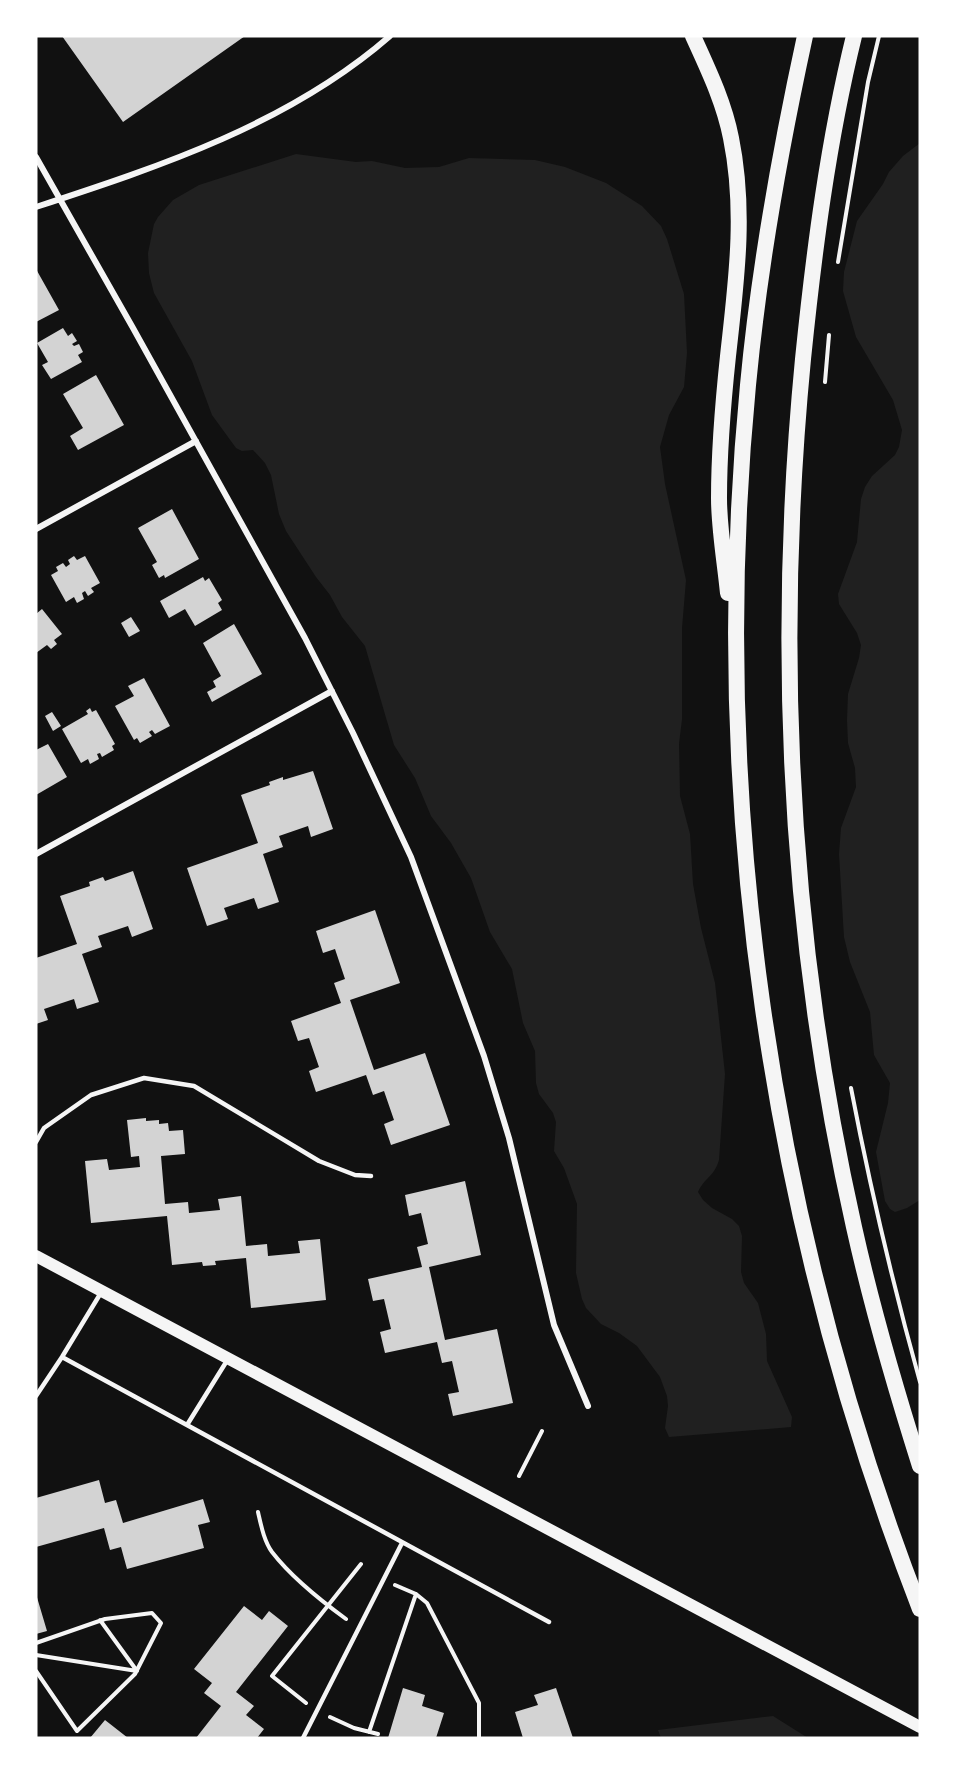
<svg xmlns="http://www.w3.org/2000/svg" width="956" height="1774" font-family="Cabin,sans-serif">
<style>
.green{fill:#202020}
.building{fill:#d3d3d3}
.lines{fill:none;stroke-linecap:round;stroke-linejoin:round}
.path{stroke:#f5f5f5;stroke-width:4}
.service{stroke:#f5f5f5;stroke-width:4.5}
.minor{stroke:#f5f5f5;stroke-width:6}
.secondary{stroke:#f5f5f5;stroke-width:12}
.trunk{stroke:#f5f5f5;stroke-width:16}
</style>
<rect width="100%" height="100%" fill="#111"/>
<path class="green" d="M920,143V1200L907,1208L895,1212L890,1209L885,1201L876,1152L888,1103L890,1083L874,1055L870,1012L850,962L844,937L839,854L841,828L856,787L855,768L848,743L847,720L848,694L859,658L861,645L857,633L839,604L838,594L857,542L861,499L865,487L872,476L895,455L899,447L902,430L893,400L856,337L843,291L844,272L857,221L883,184L889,172L903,156Z
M296,154L356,162L372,161L405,168L439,167L469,158L535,160L565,167L606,183L642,206L661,226L667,239L684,294L687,353L684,387L669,415L660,447L665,484L686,580L682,628V719L679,744L680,796L690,834L693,884L701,928L715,983L725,1074L719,1160C714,1177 705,1177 698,1192L703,1200L712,1208L732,1219L739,1226L742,1236L741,1272L744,1283L758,1303L766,1334L767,1361L792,1417L791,1427L669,1437L665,1428L668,1406L667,1396L660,1377L637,1346L619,1333L601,1324L586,1308L582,1299L576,1273L577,1204L564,1168L554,1151L556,1122L553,1113L539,1094L536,1083L535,1051L523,1023L512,969L490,932L471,878L451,843L431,816L415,778L394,745L365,646L342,617L330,595L316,577L286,531L279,514L271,475L265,463L253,450L242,451L236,448L212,415L192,361L154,293L149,273L148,253L154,224L158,217L173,200L199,185Z
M773,1716L808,1738H661L658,1730Z"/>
<path class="building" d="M62,36H245L123,122Z
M36,269L59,310L36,322Z
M63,328L68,336L72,333L77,341L72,344L74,346L79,344L83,352L78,355L82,362L51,379L42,365L48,362L37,343Z
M96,375L124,425L78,450L70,436L83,428L63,394Z
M172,509L199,559L165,578L164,575L159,578L152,565L157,562L138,528Z
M74,556L77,560L85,556L100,583L91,588L94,592L88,596L85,591L82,593L84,599L77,603L74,597L66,602L51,575L58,571L56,567L63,563L66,567L70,564L68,560Z
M203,577L205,581L209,578L222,600L218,603L222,610L195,626L185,609L169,618L160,601Z
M42,609L62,634L54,640L57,644L51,649L47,645L36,653V614Z
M131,617L140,631L129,637L121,623Z
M234,624L262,674L212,702L207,692L216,687L213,681L221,676L203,643Z
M144,678L170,726L155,734L152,730L149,732L152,736L140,743L137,738L134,740L115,706L134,696L128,686Z
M90,708L92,712L96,710L115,744L112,746L114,750L102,757L100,753L97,754L99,759L90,764L88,759L81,763L62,729L88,714L86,711Z
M52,712L61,726L53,731L45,716Z
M48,744L67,777L36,795V750Z
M313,771L333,829L311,837L308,826L279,836L283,847L263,854L279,902L258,909L254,898L224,908L228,919L207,926L187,868L258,843L241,795L270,785L269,782L283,777V780Z
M133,871L153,929L132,937L128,926L98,936L102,947L82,954L99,1002L77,1009L74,999L44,1009L48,1020L36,1024V958L77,944L60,896L90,886L89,882L103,877L105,881Z
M375,910L400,983L350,1000L374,1070L425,1053L450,1125L391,1145L384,1124L394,1120L384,1091L373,1095L366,1075L316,1092L309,1071L319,1067L309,1038L298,1041L291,1021L341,1003L334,983L345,979L335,949L323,953L316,931Z
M146,1118V1121L159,1120V1124L168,1123L169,1131L183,1130L185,1154L161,1156L165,1204L188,1202L189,1213L220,1210L218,1199L241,1196L246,1246L267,1244L268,1256L300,1253L298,1241L320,1239L326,1300L251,1308L246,1258L215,1261L216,1265L203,1266L202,1262L172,1265L167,1216L91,1223L85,1161L107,1159L109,1170L140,1167L139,1156L131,1157L127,1120Z
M465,1181L481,1255L429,1267L445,1340L497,1329L513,1403L453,1416L448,1394L459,1392L452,1361L442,1363L437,1342L385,1353L380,1332L391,1329L384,1299L373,1301L368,1279L422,1267L417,1247L428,1244L421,1213L409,1216L405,1195Z
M99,1480L105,1503L116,1500L123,1523L203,1499L210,1522L198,1525L204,1548L127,1569L121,1547L110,1550L104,1528L36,1547V1498Z
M36,1594L47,1631L36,1634Z
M244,1606L262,1620L269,1611L288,1626L236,1692L254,1706L246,1715L264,1729L257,1738H196L221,1706L204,1693L212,1683L194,1669Z
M403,1688L425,1695L422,1706L444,1713L436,1738H388Z
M556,1688L573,1738H523L515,1712L538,1705L534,1695Z
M105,1720L128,1738H90Z"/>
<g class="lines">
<path class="path" d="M838,262L868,82L879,36
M825,382L829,335
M851,1088C870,1187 893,1285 920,1382
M519,1476L542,1431
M258,1512C261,1525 264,1541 272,1552C292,1578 320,1600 346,1619
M395,1585L416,1594L427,1603L479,1703V1738
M100,1620L137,1671
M36,1643L105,1619L152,1613L161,1623L135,1674L77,1731L36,1671
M36,1655L137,1671
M306,1703L272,1676L361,1564
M330,1717L354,1728L378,1734
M369,1732L416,1594"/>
<path class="service" d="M36,1142L44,1128L91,1095L144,1078L194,1086L319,1161L355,1175L371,1176
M62,1357L549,1622
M36,1396L62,1357L102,1291
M187,1425L228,1359
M303,1738L402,1543"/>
<path class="minor" d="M36,157L133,328L305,638L353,733L411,857L484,1056L509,1138L554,1325L588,1406
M36,207C161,166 289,124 390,36
M36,529L196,441
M36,854L332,691"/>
<path class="secondary" d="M36,1256L920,1727"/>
<path class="trunk" d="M693,36C708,69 724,102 731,138C746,212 736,283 728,356C723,403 719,451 719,498C719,529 725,562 728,593
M805,36C780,151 759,268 748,385C708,799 770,1222 920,1609
M854,36C828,142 814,251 803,359C775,649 790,942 854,1227C872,1308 895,1387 920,1466"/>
</g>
<rect width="956" height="1774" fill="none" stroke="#ffffff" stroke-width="75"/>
</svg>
